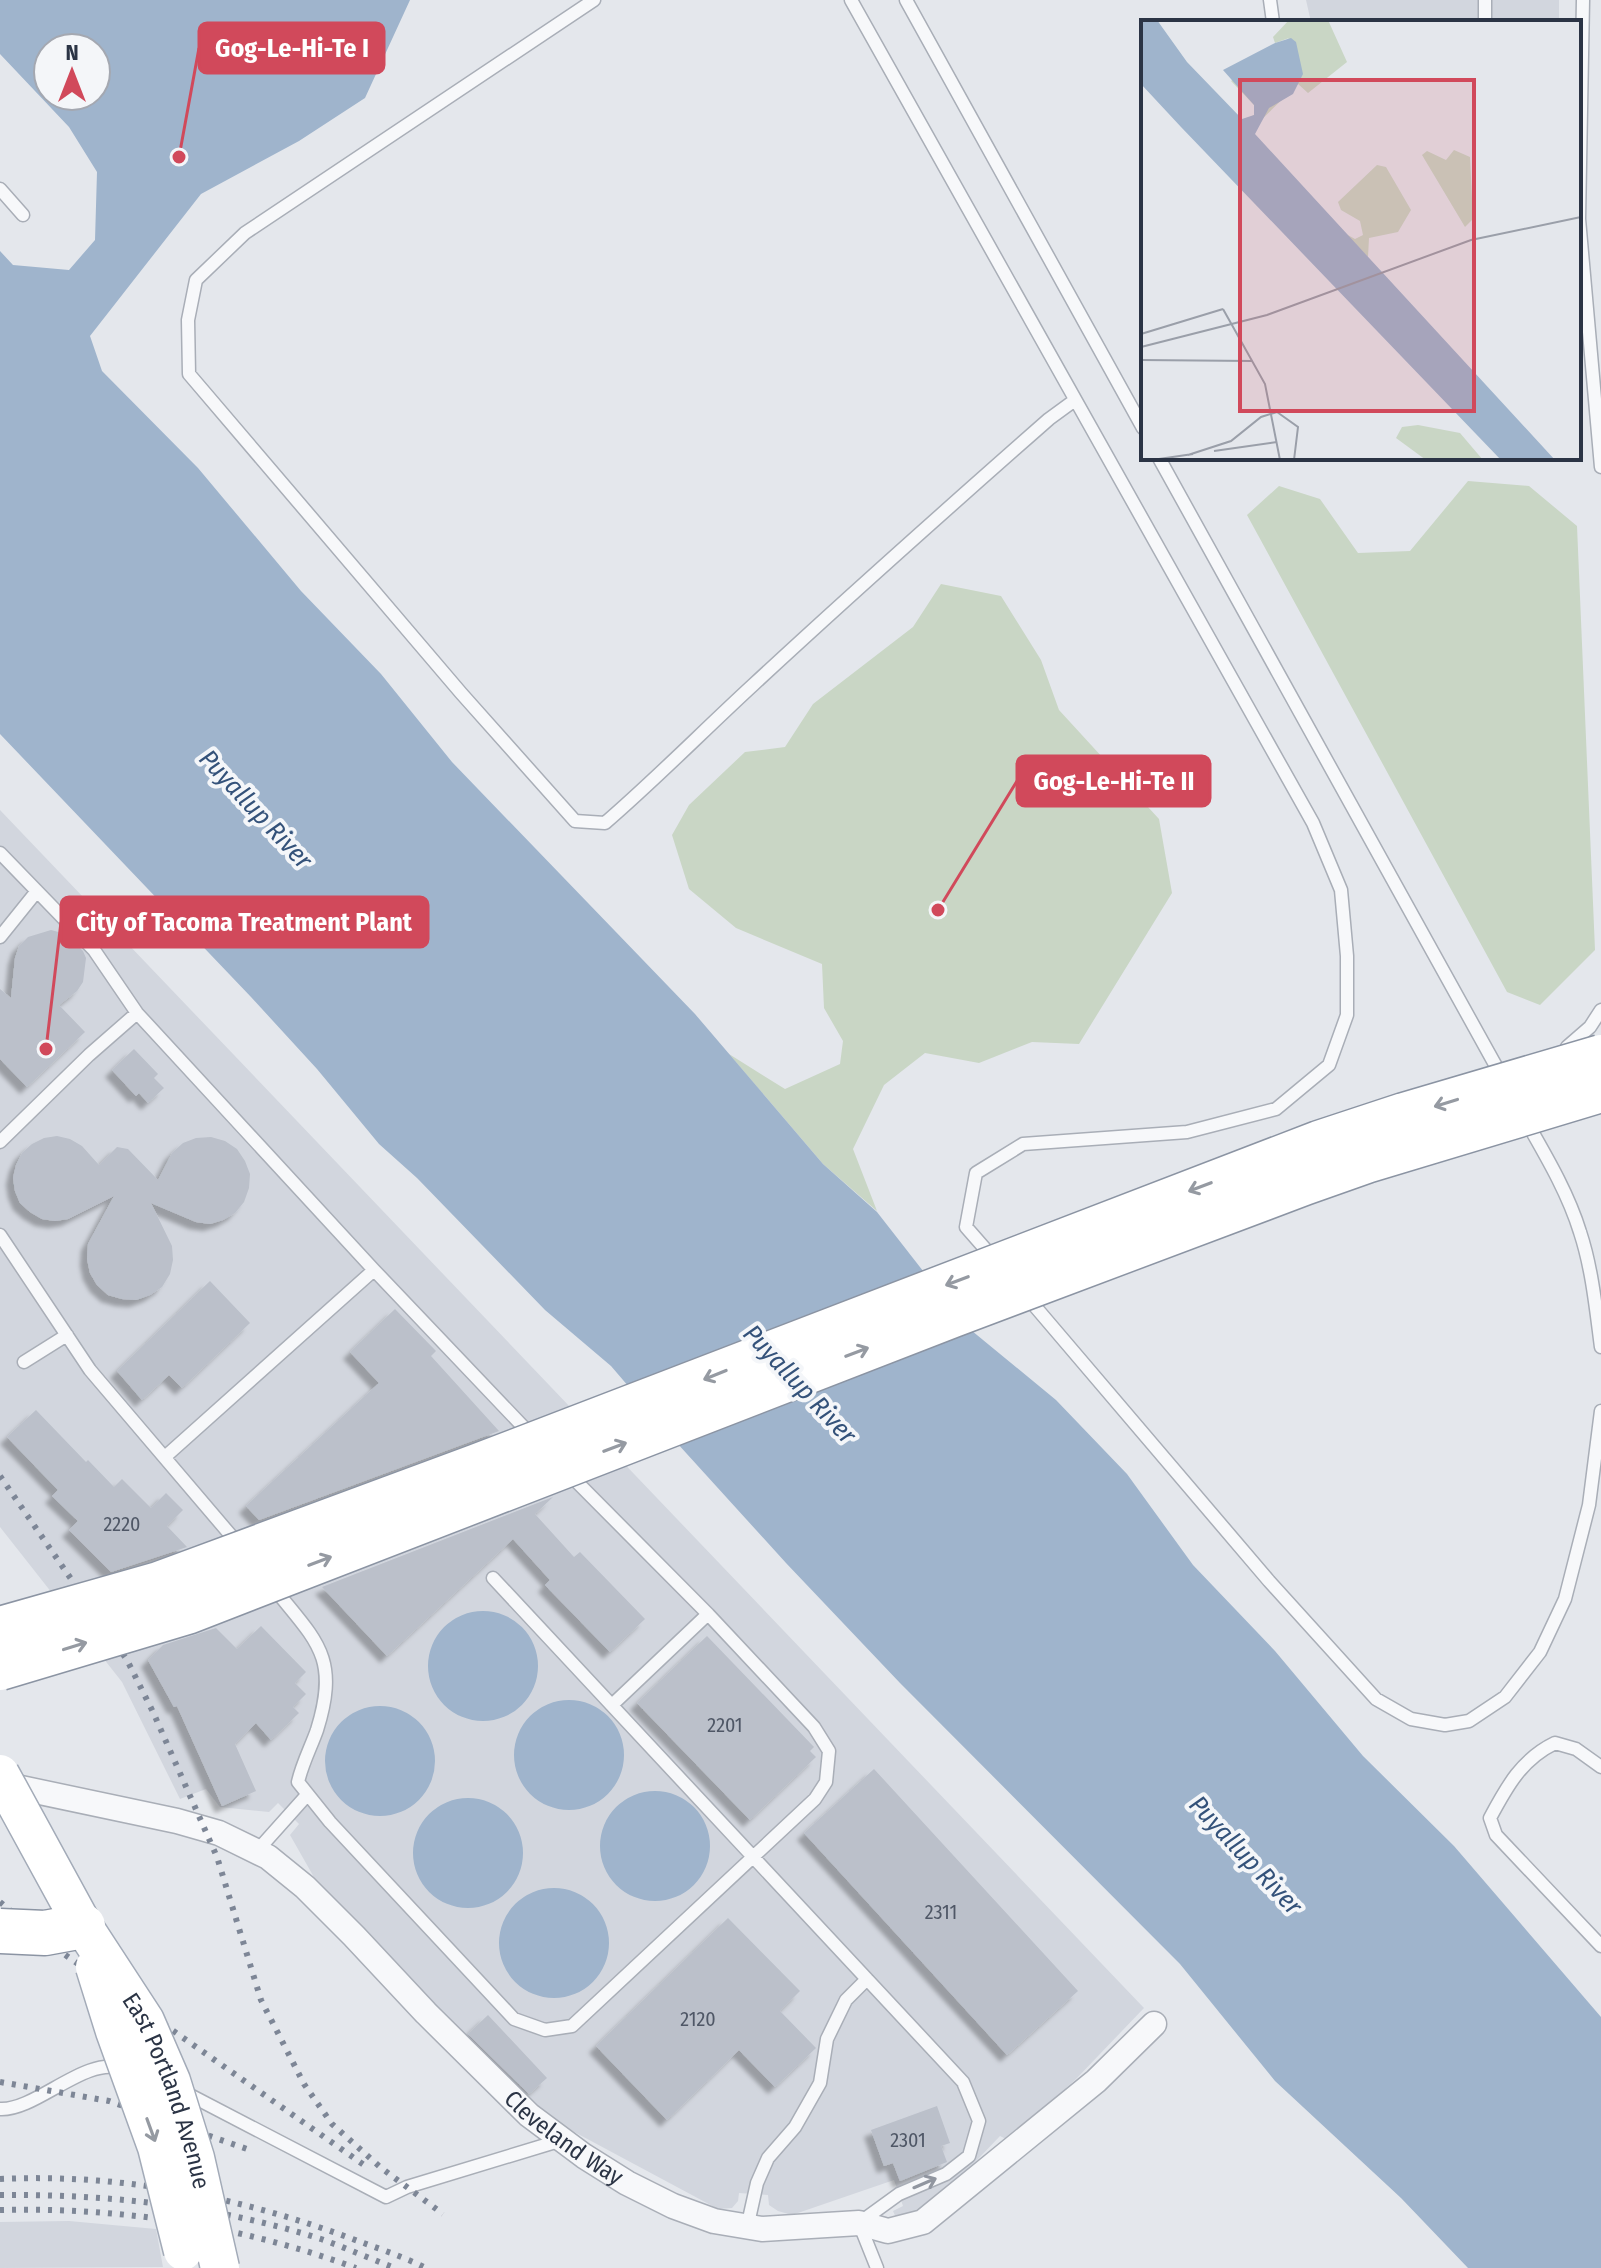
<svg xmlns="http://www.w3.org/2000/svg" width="1601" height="2268" font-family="'Fira Sans Condensed',sans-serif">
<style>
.built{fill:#d2d6de}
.green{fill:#c9d6c5}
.water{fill:#9fb4cc;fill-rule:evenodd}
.building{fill:#bbc0ca;filter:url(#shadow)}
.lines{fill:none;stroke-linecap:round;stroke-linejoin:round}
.lane-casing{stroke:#a9aeb7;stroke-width:15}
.street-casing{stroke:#a9aeb7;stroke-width:27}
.lane{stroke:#f7f8fa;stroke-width:12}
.street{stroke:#f7f8fa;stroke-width:24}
.rail{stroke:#7d8696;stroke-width:6;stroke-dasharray:4 8;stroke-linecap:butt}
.primary-bridge-casing{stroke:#a3abb8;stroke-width:41;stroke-linecap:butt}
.highway-bridge-casing{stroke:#8b94a3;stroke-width:47;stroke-linecap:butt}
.primary-bridge{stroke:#fff;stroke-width:38}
.highway-bridge{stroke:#fff;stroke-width:44}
.oneway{stroke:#959aa2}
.oneway2{stroke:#9196a0}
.labels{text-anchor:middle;stroke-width:8;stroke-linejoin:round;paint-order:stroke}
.number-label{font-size:20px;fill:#4f5766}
.street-label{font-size:24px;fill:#2b3445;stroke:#f4f6f9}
.water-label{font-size:26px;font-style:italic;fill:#34527a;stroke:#f4f6f9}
.inset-road{fill:none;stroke:#9a9fa9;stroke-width:2}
.view{fill:#d1495b;fill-opacity:0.15;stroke:#d1495b;stroke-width:4}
.inset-edge{fill:none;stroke:#2b3445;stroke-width:4}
.leader{fill:none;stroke:#d1495b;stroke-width:3}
.callout-dot{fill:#d1495b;stroke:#f4f6f9;stroke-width:3}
.callout{fill:#d1495b;stroke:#d1495b;stroke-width:3}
.callout-label{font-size:26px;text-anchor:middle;font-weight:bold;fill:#fff}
</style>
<defs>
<filter id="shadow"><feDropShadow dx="-7" dy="7" stdDeviation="2" flood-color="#0004"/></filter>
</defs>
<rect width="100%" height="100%" fill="#e4e7ec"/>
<path class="built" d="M1306,0H1559V22H1311Z
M0,810L1144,2008L1076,2079L1008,2140L1000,2136L936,2203L897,2220L893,2211L903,2206L894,2180L792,2215L778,2211L769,2205L768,2195L739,2193L738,2201L732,2208L718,2209L537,2112L315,1879L290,1835L299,1824L278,1803L269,1812L220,1807L206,1789L180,1799L122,1682L0,1527Z
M69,2221L156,2229L163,2267L0,2268V2222Z"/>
<path class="green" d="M1468,481L1529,486L1577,526L1595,950L1540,1005L1507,992L1247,515L1279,486L1320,499L1358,553L1410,551Z
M941,584L1001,596L1041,660L1059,710L1159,819L1172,893L1079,1044L1032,1042L979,1063L925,1053L884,1085L853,1149L877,1211L823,1164L729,1054L785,1089L840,1064L843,1041L824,1008L822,964L736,928L689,889L672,835L689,805L745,752L785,747L813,704L913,627Z"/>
<path class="water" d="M0,0H410L365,98L299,141L201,194L90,336L102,371L198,468L301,591L381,674L452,762L695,1014L823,1164L877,1212L966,1326L1056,1400L1127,1474L1193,1565L1275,1651L1363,1756L1454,1846L1601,2017V2268H1468L1401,2198L1275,2081L1180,1964L900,1683L786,1563L677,1443L611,1366L545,1310L417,1178L379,1144L317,1069L251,997L0,734V251L13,265L69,270L95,240L97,172L69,127L0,54ZM48,48H96V96H48Z
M428 1666a55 55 0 1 1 110 0a55 55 0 1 1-110 0Z
M514 1755a55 55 0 1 1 110 0a55 55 0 1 1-110 0Z
M325 1761a55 55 0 1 1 110 0a55 55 0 1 1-110 0Z
M600 1846a55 55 0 1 1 110 0a55 55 0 1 1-110 0Z
M413 1853a55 55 0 1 1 110 0a55 55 0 1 1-110 0Z
M499 1943a55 55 0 1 1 110 0a55 55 0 1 1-110 0Z"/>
<path class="building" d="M51,930L66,934L83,951L86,958L83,982L77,991L59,1005L85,1032L27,1087L0,1059V989L11,998L15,958L19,946L28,937Z
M134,1049L158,1074L154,1078L164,1088L148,1103L139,1093L136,1096L112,1070Z
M57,1136L70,1139L82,1146L99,1165L117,1147L128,1149L158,1180L172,1153L183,1143L196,1138L211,1137L225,1141L237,1149L245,1161L250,1174L249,1188L244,1202L235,1213L223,1220L210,1224L196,1222L151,1203L172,1246L173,1260L170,1274L162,1287L150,1295L136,1300L122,1299L108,1295L97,1285L90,1273L87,1259L88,1244L114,1196L68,1219L55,1221L42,1219L30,1212L20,1203L15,1191L13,1178L16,1165L22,1153L32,1144L44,1138Z
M210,1281L250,1323L182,1388L169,1375L142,1400L117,1371Z
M395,1309L436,1351L431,1356L499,1431L259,1520L246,1506L379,1383L350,1352Z
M36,1410L86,1462L88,1460L114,1487L122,1479L151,1508L166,1493L183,1510L167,1526L187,1547L111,1572L69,1530L78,1521L52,1496L58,1490L7,1437Z
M553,1497L535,1514L574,1557L580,1552L645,1619L610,1652L545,1585L550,1580L513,1539L387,1656L322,1587Z
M261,1626L306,1672L295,1683L306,1694L293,1707L299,1713L271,1740L256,1723L235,1744L256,1791L222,1806L177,1706L174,1707L148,1660L163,1645L216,1628L237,1649Z
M707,1636L814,1747L810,1751L816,1757L750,1820L637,1703Z
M874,1769L1078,1991L1007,2055L804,1833Z
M728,1918L800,1991L780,2011L816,2048L775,2087L739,2050L667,2120L596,2046Z
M488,2015L547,2078L529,2094L468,2034Z
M937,2106L950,2143L941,2146L947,2162L900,2181L893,2163L884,2166L871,2130Z"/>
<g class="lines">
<g class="lane-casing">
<path id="lane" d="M594,0L245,233L196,280L188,320L189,374L461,693L575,821L605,823C656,779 703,731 753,685C850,595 949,507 1049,419L1075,400
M851,0L1313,823L1341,890L1347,956V1015L1329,1065L1276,1109L1187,1132L1023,1144L976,1173L966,1227L994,1259
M906,0L1143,428
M1270,0L1273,22
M1485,0V22
M1583,0L1579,219L1601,467
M0,189L23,215
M1159,458L1502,1077
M0,853L94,950L137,1013L374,1270L531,1435
M0,937L37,891
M1573,1053L1567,1047L1590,1027L1601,1010
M1526,1121C1546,1156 1568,1193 1580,1232C1592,1268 1596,1309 1601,1347
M0,1142L89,1055L137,1013
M0,1235L90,1370L239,1545
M1027,1297L1269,1581L1376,1699L1411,1719L1445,1725L1469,1721L1505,1697L1540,1652L1565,1599L1589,1505L1601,1411
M24,1362L67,1335
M166,1456L374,1270
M493,1578L963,2082L979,2121L969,2156L946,2174L899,2194L859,2223L877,2268
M273,1587C316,1641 340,1656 317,1730C311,1747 302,1764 298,1782L330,1822L514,2019L545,2030L572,2026L815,1799L826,1782L829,1751L814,1727L708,1614L569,1474
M612,1705L708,1614
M1601,1767L1576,1749L1555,1743C1522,1759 1507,1786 1490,1818L1496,1835L1601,1946
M257,1851L307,1795
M184,2092L386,2197L407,2187L562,2140
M0,2109C36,2111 86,2055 122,2069
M747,2228L757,2183L768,2158L795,2127L820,2083L827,2039L846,2000L867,1979"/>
</g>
<g class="street-casing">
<g id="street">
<path id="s1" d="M2,1784L177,1821L219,1833L268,1857L305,1887L354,1936L426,2013L529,2115L584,2156L627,2183L673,2206L714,2221L762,2229L859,2223L888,2231L923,2222L1096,2081L1154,2024"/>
</g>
</g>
<use href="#lane" class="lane"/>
<use href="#street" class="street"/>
<path class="rail" d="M0,1476L127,1660L153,1712L217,1857L261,2000L304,2084L332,2124L380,2167L443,2214
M0,1902L54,1947L364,2165
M0,2082L109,2101L247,2149
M0,2179C122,2173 244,2198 358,2241C380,2249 404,2257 426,2268
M0,2195C108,2194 218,2206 321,2239C346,2248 371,2259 395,2268
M0,2210C122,2207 242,2226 356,2268"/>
<g class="primary-bridge-casing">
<g id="primary-bridge">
<path id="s2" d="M0,1774L83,1926L145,2021L171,2081L195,2158L220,2268"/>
<path d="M95,1967L115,2031L157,2147L183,2251"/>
</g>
</g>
<g class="highway-bridge-casing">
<path id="highway-bridge" d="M0,1629L159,1584L475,1467L1319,1143L1404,1115L1601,1057
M0,1668L187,1612L953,1315L1304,1183L1366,1161L1601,1090
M0,1931L45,1933L83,1926"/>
</g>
<use href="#primary-bridge" class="primary-bridge"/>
<use href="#highway-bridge" class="highway-bridge"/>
</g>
<defs><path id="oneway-shaft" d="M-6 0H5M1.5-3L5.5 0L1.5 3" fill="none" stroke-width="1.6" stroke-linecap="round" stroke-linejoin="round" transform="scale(2)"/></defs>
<g class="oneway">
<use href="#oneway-shaft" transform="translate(1446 1103) rotate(163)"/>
<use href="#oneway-shaft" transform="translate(1200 1187) rotate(159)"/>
<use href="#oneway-shaft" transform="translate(957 1281) rotate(159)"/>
<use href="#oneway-shaft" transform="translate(857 1352) rotate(-21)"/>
<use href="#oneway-shaft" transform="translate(715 1375) rotate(158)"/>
<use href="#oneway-shaft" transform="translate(615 1447) rotate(-21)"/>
<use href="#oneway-shaft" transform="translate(320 1561) rotate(-21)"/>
<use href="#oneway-shaft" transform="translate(75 1646) rotate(-17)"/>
<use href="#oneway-shaft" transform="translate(151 2130) rotate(70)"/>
</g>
<use class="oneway2" href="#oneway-shaft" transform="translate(925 2183) rotate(-23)"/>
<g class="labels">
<g class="number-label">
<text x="122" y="1531">2220</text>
<text x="725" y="1732">2201</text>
<text x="941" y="1919">2311</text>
<text x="698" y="2026">2120</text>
<text x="908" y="2147">2301</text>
</g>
<g class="street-label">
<text dy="8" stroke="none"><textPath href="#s2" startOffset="360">East Portland Avenue</textPath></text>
<text dy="8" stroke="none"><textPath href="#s1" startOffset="686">Cleveland Way</textPath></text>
</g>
<g class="water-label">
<text transform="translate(256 809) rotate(47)" y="9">Puyallup River</text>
<text transform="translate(800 1384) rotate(47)" y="9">Puyallup River</text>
<text transform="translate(1246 1855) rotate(47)" y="9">Puyallup River</text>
</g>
</g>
<g transform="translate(1141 20)">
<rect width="440" height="440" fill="#e4e7ec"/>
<path d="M148,0H187L206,42L167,73L157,64L113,107L105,99L113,95V85L90,61L148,18L134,23L132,17ZM313,130L329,137L332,199L324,207L281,135L286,131L305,140ZM236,145L245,147L270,190L257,212L228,218L227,237L205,214L214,219L222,215L219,201L200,190L197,182ZM277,405L319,413L342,440H285L255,418L261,407Z" fill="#c9d6c5"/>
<path d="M0,0H16L46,42L101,99L113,95V85L82,50L134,23L150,18L155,22L162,54L152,74L128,88L114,114L414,440H360L40,107L0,64Z" fill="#9fb4cc"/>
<path class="inset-road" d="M82,289L124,364L139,440M0,314L82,289M0,327L126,295L330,220L440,197M0,340L111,341M73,431L136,422M47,435L90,421L120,397L136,392L157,407L153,440M11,440L52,434"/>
<path class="view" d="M99,60H333V391H99Z"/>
<rect width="440" height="440" class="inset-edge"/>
</g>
<path class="leader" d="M179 157L199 48M938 910L1017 781M46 1049L61 922"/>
<g class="callout-dot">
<circle cx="179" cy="157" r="8"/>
<circle cx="938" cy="910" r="8"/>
<circle cx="46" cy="1049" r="8"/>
</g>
<g class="callout">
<rect x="199" y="23" width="185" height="50" rx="8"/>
<rect x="1017" y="756" width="193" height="50" rx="8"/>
<rect x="61" y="897" width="367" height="50" rx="8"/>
</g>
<g class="callout-label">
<text x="292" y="57">Gog-Le-Hi-Te I</text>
<text x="1114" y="790">Gog-Le-Hi-Te II</text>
<text x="244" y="931">City of Tacoma Treatment Plant</text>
</g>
<g transform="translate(72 72)"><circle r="38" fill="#f4f6f9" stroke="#a4a8b1" stroke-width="2"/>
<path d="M0-6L14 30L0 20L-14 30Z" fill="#d1495b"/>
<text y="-12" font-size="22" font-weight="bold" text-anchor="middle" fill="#2b3445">N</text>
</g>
</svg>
